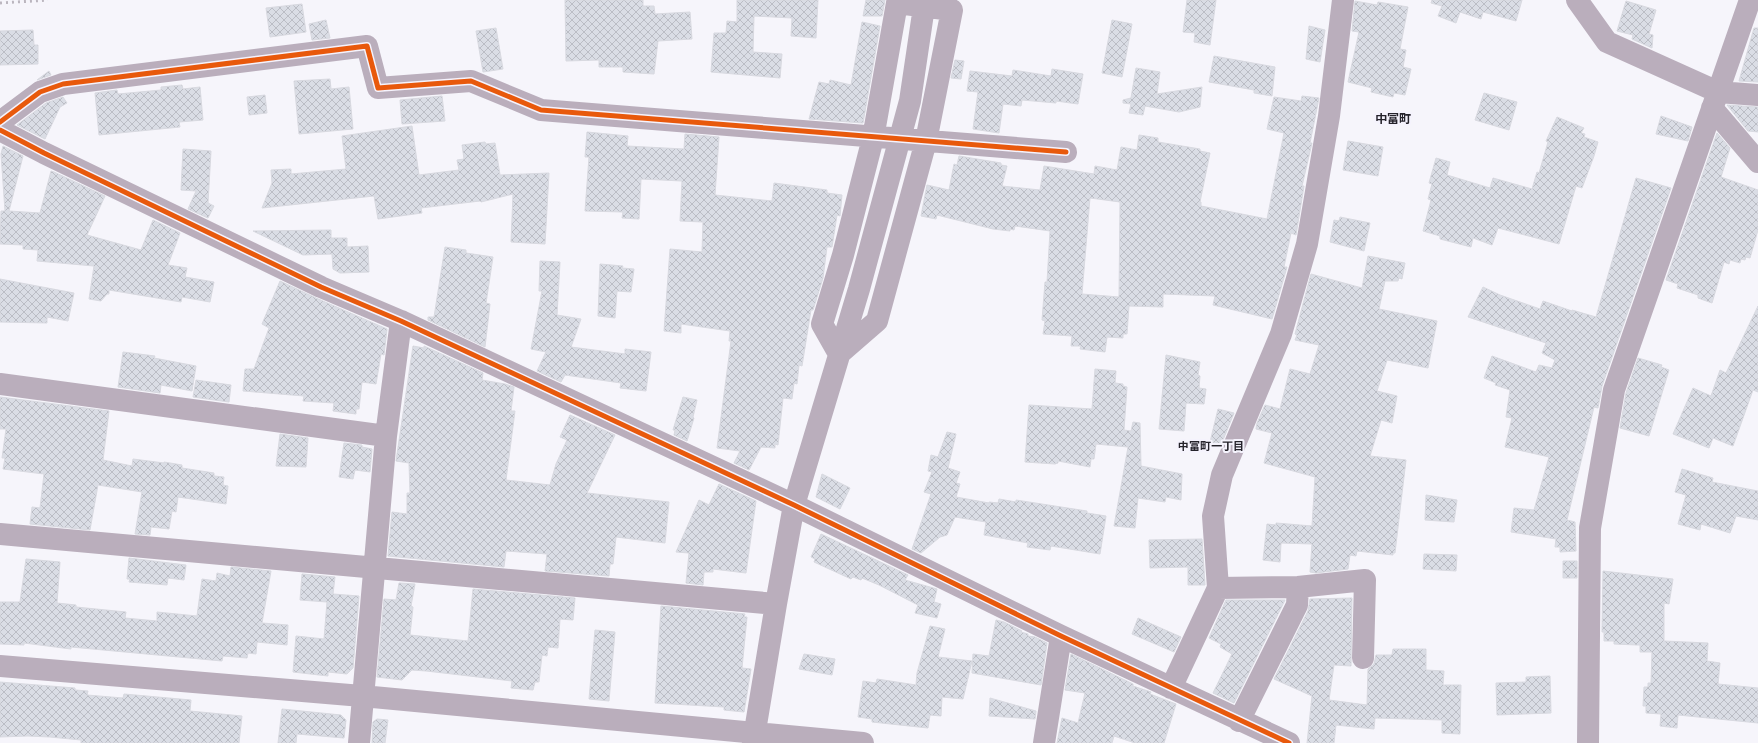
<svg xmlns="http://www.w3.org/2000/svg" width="1758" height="743" font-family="'DejaVu Sans','Noto Sans JP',sans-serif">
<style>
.building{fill:url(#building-cross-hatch);stroke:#d8d9e0;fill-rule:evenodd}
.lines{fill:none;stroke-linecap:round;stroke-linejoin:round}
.minor{stroke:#baaebc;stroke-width:22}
.rail{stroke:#bbb6bf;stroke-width:3;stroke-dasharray:2 4;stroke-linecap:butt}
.cycleway-casing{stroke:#f5f3fd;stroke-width:8}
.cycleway{stroke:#e8590c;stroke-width:5}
.labels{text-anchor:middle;stroke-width:4;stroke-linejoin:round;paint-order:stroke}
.neighbourhood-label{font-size:11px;font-weight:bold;fill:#25232b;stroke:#f5f3fd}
.quarter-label{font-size:12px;font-weight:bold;fill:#25232b;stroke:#f5f3fd}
</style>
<defs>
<pattern id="building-cross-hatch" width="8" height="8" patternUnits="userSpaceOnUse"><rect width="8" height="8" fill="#dadde5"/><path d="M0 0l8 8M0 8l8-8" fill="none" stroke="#bbbdc5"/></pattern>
</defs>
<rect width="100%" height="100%" fill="#f6f5fb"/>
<path class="building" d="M565,0H643V6H654L655,14L690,12L692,39L658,41L654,74L623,72V67H599V60L566,61Z
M737,0H818L816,38L791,36L792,18L754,16L753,52L782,54L780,78L711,72L714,33H726L727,21L737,22Z
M866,0H885L882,16H863Z
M1187,0H1216L1210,45L1194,42L1195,33L1183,32Z
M1432,0H1522L1516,21L1483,12L1481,19L1460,12L1456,23L1438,16L1442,6L1431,3Z
M1355,1L1377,5L1378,2L1408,7L1400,49L1406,50L1403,67L1411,69L1405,95L1394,93L1393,97L1371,92L1372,88L1348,82L1359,32L1352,31Z
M1626,1L1656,10L1649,34L1653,35L1652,48L1632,39L1633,35L1617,31Z
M302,4L306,32L270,37L266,8Z
M326,20L330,38L312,40L309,24Z
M1112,20L1132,24L1122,77L1102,73Z
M862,22L880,26L863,123L809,119L819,82L829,84L830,80L851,85Z
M1309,26L1325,30L1320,62L1306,59Z
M496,28L503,69L483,72L476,31Z
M1754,28H1758V82L1739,81Z
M33,30L34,45H38V64L0,65V31Z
M1214,56L1275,67L1272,96L1254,93V90L1209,82Z
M955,60L964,61L961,79L951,78Z
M1136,68L1160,72L1157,94L1202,87L1200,107L1179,112L1145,106L1143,115L1129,113L1131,104L1123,103V100L1131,98Z
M1052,69L1083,74L1078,104L1056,101V103L1022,100L1021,106L1003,104L999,133L973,129L978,92L967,91L970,71L1012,76L1013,70L1051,76Z
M49,71L51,75L37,80Z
M330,79L331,89L349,87L353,129L299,134L294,81Z
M182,85L183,89L200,87L203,120L179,122L180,127L99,135L95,93L117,90L118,94L161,90V87Z
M1484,93L1517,102L1509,130L1475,120Z
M265,95L267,113L249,115L247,97Z
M442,96L445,121L402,124L400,100Z
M1302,96L1319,98L1310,143H1312L1302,186H1304L1296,235L1291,233L1284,267H1287L1272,319L1213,305L1215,296L1163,294V307L1129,306L1127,334H1123V338L1107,337L1105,352L1080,349L1081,346H1071L1072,336L1043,334L1045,321L1042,320L1045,282H1047L1050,231L1015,226L1014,230L1010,229V231L993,229L937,215L936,219L921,216L927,185L949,190L954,164L957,165L959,156L1001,163V165L1007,166L1002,186L1040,190L1044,166L1094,174L1095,166L1117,170L1121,147L1137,150L1139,135L1158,138V142L1200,149V151L1210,153L1200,202H1201V206L1267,219L1284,133L1267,129L1274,97L1301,101ZM1090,198L1120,202L1119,297L1082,294Z
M63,97L67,103L60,107L45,139L17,125L46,103Z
M1727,105L1758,107V132L1748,131Z
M1661,116L1692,127L1688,141L1656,134Z
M1557,117L1584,128L1581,133L1585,134L1584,137L1598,142L1594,156L1582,188L1576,186L1559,244L1498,228L1492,245L1473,238L1471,247L1440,239V236L1423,231L1431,200L1428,199L1432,184L1429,183L1436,158L1450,162L1447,175L1490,188L1493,178L1532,189L1537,172L1539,173L1548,142L1546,141Z
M412,126L419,175L459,170L457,160L464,159L462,145L485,142L486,144L495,143L500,175L549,173L545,244L511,242L513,194L481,202L480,201L421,208L422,213L378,219L374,196L262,208L272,183L271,170L291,169V174L346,169L342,136Z
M587,132L628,136L627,146L684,149L685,134L719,137L715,195L772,201L774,183L827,190V193L842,195L840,216L837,215L832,247H827L823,278L813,310H811L802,366L799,365L797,384L794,383L792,399L783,398L778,445L775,444V448L761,447L749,470L734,463L740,451L717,448L731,341H729L730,331L681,324V333L664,331L670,249L702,252L703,222L680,221L682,181L641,179L639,219L622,218L623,212L585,211L589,157H585Z
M1717,133L1730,148L1721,177L1758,190V230L1750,258L1746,257L1745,260L1741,259L1740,263L1730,260L1729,264L1724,262L1712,303L1698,298V295L1677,288L1678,284L1666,280Z
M1348,141L1383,147L1378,176L1343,170Z
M3,146L23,156L9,211L40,213L51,171L54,172L105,196L87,235L141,250L153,220L180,233L168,265L187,268L185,277L214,282L210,302L182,297L181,302L109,290V294H107L101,301L89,299L94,266L37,261L38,250L23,249V245L0,244L1,211H5L1,154Z
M183,149L211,151L208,203L214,206L208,218L188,209L196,191L181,190Z
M1636,178L1671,188L1602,386L1598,408L1594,407L1567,520L1575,522L1576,551L1560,552V547H1555L1556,539L1511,532L1514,508L1534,510L1549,457L1505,447L1512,418L1506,417L1510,390L1495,385L1496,383L1484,378L1492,356L1536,372L1539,365L1552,368L1555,360L1542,353L1546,343L1468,317L1483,287L1500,295L1540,309L1543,301L1572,311V310L1596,317Z
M1340,217L1370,223L1364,251L1330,242L1334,220L1339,221Z
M331,230V238H347V247L368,246L369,272L340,273L333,269L332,254L303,255L253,231Z
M445,247L466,250V253L493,257L486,303L490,304L485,347L428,320V317H434Z
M1368,256L1405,263L1402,279L1399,278L1398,281H1385L1379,309L1437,321L1428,368L1387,360L1377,391L1397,396L1392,423L1381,420L1370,456L1406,460L1395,553H1393V555L1357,551L1356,556L1350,555L1348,569L1316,573L1310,572L1312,544L1281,543L1280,562L1263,560L1267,524L1276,525V523L1312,526L1315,477L1264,463L1272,433L1256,429L1257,423L1265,405L1280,409L1290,369L1310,374L1319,345L1295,340L1297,335L1295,334L1311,274L1362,288Z
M540,261L560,262L557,315L581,319L571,347L625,354V349L651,352L646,391L620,388L621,383L565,375L561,382L537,371L546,352L531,349L542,291H539Z
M600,264L623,266L622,268L634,269L631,292L617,291L615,318L598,316Z
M0,279L74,293L68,321L47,317V323L0,322Z
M280,281L316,298L387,329L384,355L381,354L376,384L362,382L359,409H356V414L333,411L334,403L303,401L304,396L243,391L245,369H254L269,328L262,324Z
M1758,306V392L1753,390L1733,446L1713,438L1709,448L1673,434L1693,388L1711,396L1720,370L1726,373Z
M413,346L424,348V346L483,373L482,380L505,384L514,387L511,411H515L506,480L550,485L556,464L567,440L560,437L570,415L615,435L587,493L669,502L665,543L616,537L613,564H610L609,576L545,571L547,554L506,551L504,567L388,556L392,512L407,514V493H410L409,463L396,461Z
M123,352L155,356L154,358L196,366L192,391L161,385L160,393L118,387Z
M1166,355L1200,362L1198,375L1200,376L1199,388L1206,389L1204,404L1186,403L1184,431L1159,429Z
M1638,358L1662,365L1661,367L1669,370L1649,436L1620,428L1626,393Z
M1095,369L1116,371L1115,383L1123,384V386L1127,387L1124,430L1131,431L1133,422L1140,423L1141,466L1182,474L1181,500L1166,497L1165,502L1138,498L1135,528L1114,526L1128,447L1096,444L1094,459H1091L1090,467L1058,461V463L1055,464L1025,462L1029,405L1092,409Z
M196,380L231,385L229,402L193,397Z
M0,397L109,411L103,460L132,466L133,459L164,463V462L182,465V468L214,473V476L224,477L223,485L228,486L226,504L178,497L176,512L172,511L169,529L151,527L150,535L135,534L142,492L98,485L90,530L30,524L32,507L40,508L44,474L3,469L5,458H2L6,429H0Z
M683,397L697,400L693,417L694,418L687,441L674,435L675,430H673Z
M1218,409L1234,413L1221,445L1210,442Z
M947,432L956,434L948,468L960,472L956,483L960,484L956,497L989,503V502L998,503L999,499L1016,502V500L1087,511V513L1106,516L1100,554L1051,546L1050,550L1027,547L1028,543L984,535L986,522L955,517L947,535L940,537L921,553L912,549L931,494L924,492L932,472L928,471L931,455L938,457Z
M280,434L308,438L306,467L276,466Z
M344,443L362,445V447L372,449L370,472L355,470L353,479L339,477Z
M1682,469L1713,478L1712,482L1758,491V520L1736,516L1730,533L1701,524L1700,530L1678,524L1686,495L1675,492Z
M822,474L850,488L840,509L816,497Z
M719,484L756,501L746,573L713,569V572H704L703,585L686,583L689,553L676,552L699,500L709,505Z
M1426,495L1457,500L1454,522L1425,520Z
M821,534L908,575L905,580L937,589L934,602L941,604L937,618L915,613L918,605L879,585L862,578L861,580L853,577L851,579L814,562L815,559L811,557Z
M1202,539L1205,585H1188V567L1150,568L1149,540Z
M1424,554L1457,555L1456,571L1423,569Z
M129,558L186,565L184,580L168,578L167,585L129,582L130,579H127Z
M26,559L60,562L57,603L76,605V607L126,612L125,618L157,621V612L197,616L202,579L216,581L217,573L230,576L231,567L271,571L262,623L288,625L287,645L257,642L256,654L248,653L247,658L223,656L222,661L71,647V649L24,643V645L0,644V602H20Z
M1563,561H1577V578H1563Z
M1603,571L1673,579L1669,604L1664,603V641L1708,643L1707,661L1720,663L1718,684L1758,688V723L1678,715L1677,728L1660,726L1661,714L1646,713V706H1643L1644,687H1648V683H1651L1652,652H1640V645H1637L1614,644V641H1604V632H1602Z
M302,574L335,577L333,594L359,596L353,668L347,674L328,672V676L293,672L296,636L324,639L327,602L300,600Z
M399,583L415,584L411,606L413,607L410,635L468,641L473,589L575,598L573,620L560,619L558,648L548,647L547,656L542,655L539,682H535L533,690L511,688L512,681L426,671L412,670L402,680L377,677L384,599L396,600Z
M1352,598L1351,666L1334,665L1329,700L1367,705L1368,669L1374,664L1376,655H1392L1393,649H1426V670L1444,671L1443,685H1461L1460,734L1442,733V720L1375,718L1374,729L1336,725L1334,743H1307L1312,696L1274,679L1308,611L1310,599Z
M1226,600H1285L1234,703L1213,693L1232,654L1220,647L1221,644L1209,638Z
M661,606L745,614L744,617H747L742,668L751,669L744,712L724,710V707L655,703Z
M1138,618L1181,637L1174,652L1132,634Z
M996,620L1004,622L1022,631L1021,632L1028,634V636L1035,637L1047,643L1041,685L972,673L973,654L989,656Z
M930,626L945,629L938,657L972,661L963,699L942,697L941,716L930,715L928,728L872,722V719L858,717L863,681L876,683L877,679L916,685L917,673Z
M595,630L615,632L609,701L589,699Z
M804,654L835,659L832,675L799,669Z
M1071,654L1133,684V686L1151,692L1150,694L1176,704L1164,743H1135L1114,736L1112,743H1057L1062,718L1078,723L1085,693L1065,690Z
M1550,676L1551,713L1497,715L1496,683L1526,682V677Z
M0,682L75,688V690L88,691L87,695L123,698L124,694L191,700L190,711L242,716L239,743H81V740L50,737L28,736L0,737Z
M990,698L1036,711L1035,719L989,716Z
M282,709L341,715L346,720L344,738L297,734L296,743H278Z
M377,719L388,720L385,743H372L373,722Z"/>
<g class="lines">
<path class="minor" d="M1577,0L1607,42L1718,92L1758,95
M897,3L952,10L926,141L877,321L839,354L822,324L843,255L873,138Z
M1712,108L1758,162
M0,122L40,92L63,84L367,46L378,88L471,81L541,110L1066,152
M0,130L44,153L321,287L401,321L794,505L1061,636L1289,743
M0,384L386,436
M0,534L776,604
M1218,588L1298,587L1365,580L1363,658
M0,666L362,696L863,743
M1171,688L1218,588L1213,516L1222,475L1281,334L1307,244L1329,116L1343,0
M1239,721L1297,605L1298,587
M359,743L386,436L401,321
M753,743L776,604L794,505L859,289L910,101L925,0
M1044,743L1061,636
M1588,743L1590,528L1614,390L1750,0"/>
<path class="rail" d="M0,3L48,0"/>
<g class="cycleway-casing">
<path id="cycleway" d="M0,122L40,92L63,84L367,46L378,88L471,81L541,110L1066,152
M0,130L44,153L321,287L401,321L794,505L1061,636L1289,743"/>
</g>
<use href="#cycleway" class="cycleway"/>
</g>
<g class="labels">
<g class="neighbourhood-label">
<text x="1211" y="450">中富町一丁目</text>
</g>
<g class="quarter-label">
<text x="1393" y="123">中富町</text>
</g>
</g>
</svg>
